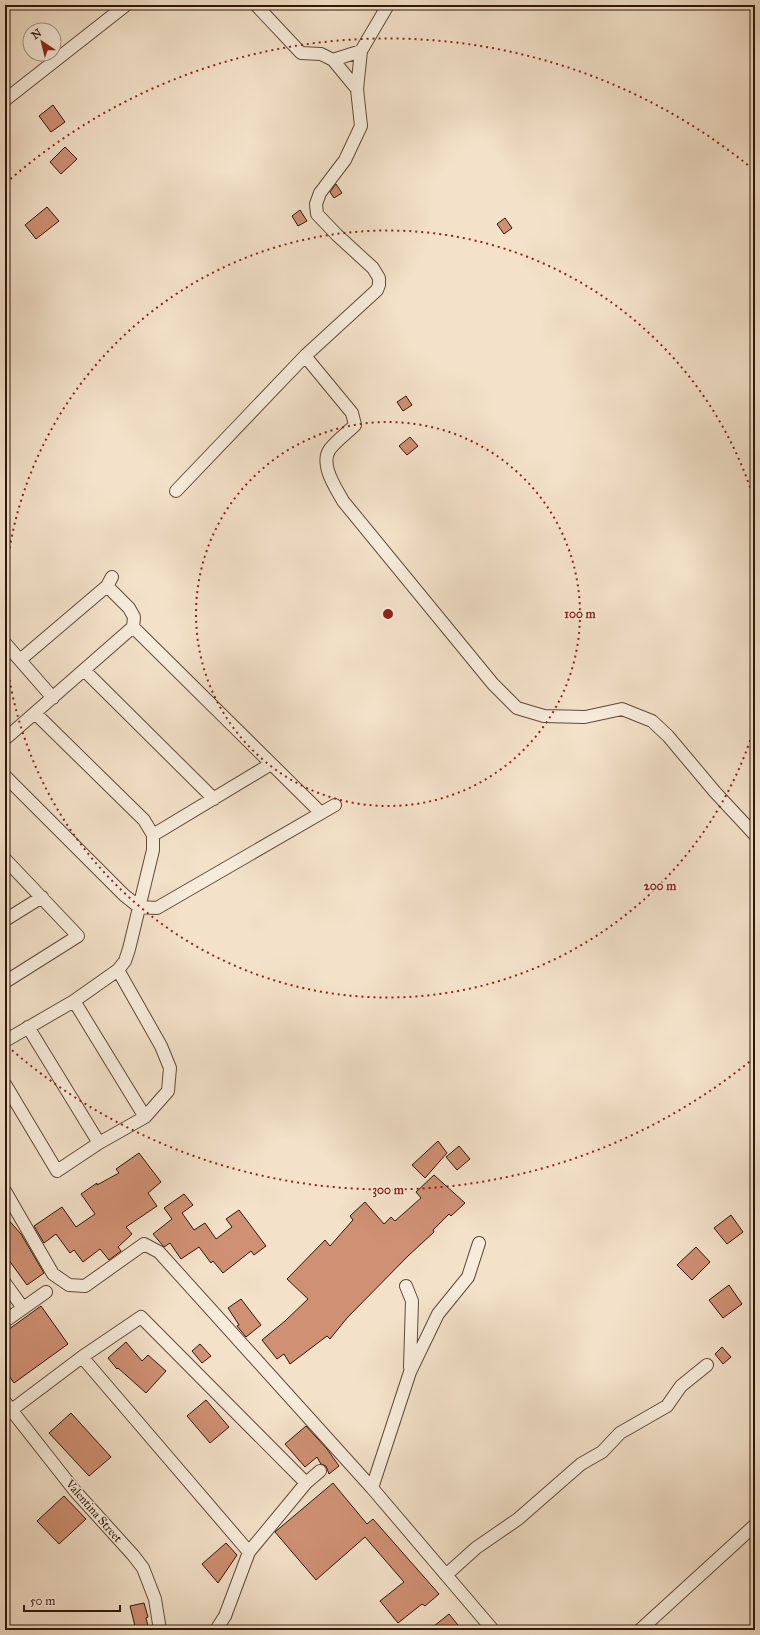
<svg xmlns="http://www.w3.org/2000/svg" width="760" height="1635" font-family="'IM FELL Great Primer',serif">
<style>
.building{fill:#cf9073;stroke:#2f1608}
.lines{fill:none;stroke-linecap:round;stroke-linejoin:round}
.minor-casing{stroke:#604938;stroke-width:14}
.minor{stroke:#f7ecdc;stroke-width:12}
.ring{fill:none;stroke:#8f2418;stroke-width:2;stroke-dasharray:2 4}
.labels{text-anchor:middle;stroke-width:3;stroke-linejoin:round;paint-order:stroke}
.street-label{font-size:12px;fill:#2f1608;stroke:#f7ecdc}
.centre{fill:#8f2418;stroke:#f7ecdc;stroke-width:2}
.ring-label{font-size:12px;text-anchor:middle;font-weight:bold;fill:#8f2418;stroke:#f7ecdc;stroke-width:3;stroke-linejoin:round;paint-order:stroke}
</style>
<rect width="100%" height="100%" fill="#f3e1c9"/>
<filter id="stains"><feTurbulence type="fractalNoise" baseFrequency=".005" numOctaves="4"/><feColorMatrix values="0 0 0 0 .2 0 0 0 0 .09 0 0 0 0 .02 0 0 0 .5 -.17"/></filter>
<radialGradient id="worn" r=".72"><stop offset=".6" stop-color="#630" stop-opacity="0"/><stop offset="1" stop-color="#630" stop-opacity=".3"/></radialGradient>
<path class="building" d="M53,105L65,122L51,132L39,116Z
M65,147L77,159L61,174L50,162Z
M336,184L342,193L334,198L330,192Z
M47,207L59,221L36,239L25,225Z
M300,210L307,221L298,226L292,216Z
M505,218L512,228L504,234L497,224Z
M406,396L412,405L403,411L397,402Z
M410,437L418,446L407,455L399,446Z
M438,1141L447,1153L425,1178L412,1165Z
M459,1146L470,1159L457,1170L446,1157Z
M139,1153L161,1182L148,1193L157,1206L126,1227L132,1234L118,1247L121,1251L109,1260L100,1249L83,1262L74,1250L70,1253L56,1234L44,1243L34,1226L62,1207L76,1227L95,1214L81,1194L97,1183V1185L119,1173L116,1169Z
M434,1175L465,1203L451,1216L449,1214L433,1230L434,1232L408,1256L347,1318L330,1339L327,1336L290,1364L284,1354L277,1359L262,1340L285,1321L308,1299L287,1279L325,1240L330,1246L353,1220L350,1216L365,1202L384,1224L391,1217L395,1221L421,1198L416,1192Z
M184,1194L193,1205L182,1213L194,1230L205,1223L216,1239L232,1227L226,1219L239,1210L266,1246L254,1255L251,1251L223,1273L213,1261L211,1263L199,1247L181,1259L170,1243L164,1247L153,1234L172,1219L164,1208Z
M731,1215L743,1232L727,1244L714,1228Z
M5,1216L21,1234L44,1273L27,1285L8,1259L10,1257L5,1251Z
M696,1247L710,1262L692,1280L677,1265Z
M729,1285L742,1304L723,1318L709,1300Z
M241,1299L261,1325L246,1337L237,1326L239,1325L228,1308Z
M41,1306L68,1344L14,1383L5,1370V1332Z
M126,1342L142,1361L148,1355L166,1371L146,1393L118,1368L117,1369L108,1358Z
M200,1344L211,1356L202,1363L192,1351Z
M722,1347L731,1357L723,1364L715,1354Z
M206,1400L229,1427L210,1443L187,1416Z
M71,1413L111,1457L89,1476L49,1433Z
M306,1426L327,1449L339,1466L329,1474L326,1466L321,1464L317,1457L305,1467L285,1444Z
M333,1483L367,1524L373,1519L439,1594L425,1606L422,1604L398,1623L380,1601L404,1582L365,1537L316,1580L275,1532Z
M64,1496L86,1519L59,1544L37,1521Z
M226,1543L237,1555L218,1583L202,1564Z
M144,1603L148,1617L146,1618L149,1630H136L130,1606Z
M449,1614L462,1630H429Z"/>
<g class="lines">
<g class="minor-casing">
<path id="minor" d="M256,5L301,53L321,54L333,60L361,51
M388,5L361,51L357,89L361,126L345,160L320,193L316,204L317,214L337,235L373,268L379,278V285L377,290L305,356L352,413L355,425C347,433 337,440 330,449C319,464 336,488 343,501L493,684L517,708L544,716L585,717L622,709L652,721L668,736L715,792L755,835
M333,60L357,89
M5,100L126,5
M176,491L305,356
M133,627L321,813
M5,643L53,698
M20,660L107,586L112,577
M84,670L214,799
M5,739L133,627L134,617L129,608L107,586
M5,776L124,895L139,907L157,908L335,805
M153,835L271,764
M5,859L78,936L5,982
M5,920L42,897
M74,1001L145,1117
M28,1027L99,1143
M5,1041L74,1001L118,970L125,961L129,949L153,850V835L144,820L35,713
M5,1084L57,1171L99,1143L145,1117L168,1091L170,1068L161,1046L118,970
M5,1191L53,1274L69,1285L85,1286L144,1244L159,1252L372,1488L493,1630
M5,1283L23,1308
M406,1286L412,1301L410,1367
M5,1321L46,1292
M82,1357L249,1552
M5,1402L75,1491L133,1555L143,1568L155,1599L160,1630
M5,1415L82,1357L141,1317L306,1483
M372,1488L410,1372L438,1314L468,1277L479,1243
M446,1575L476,1548L518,1519L581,1464L602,1452L620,1433L667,1406L681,1386L707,1365
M216,1630L225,1616L249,1552L306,1483L320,1471
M640,1630L755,1525"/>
</g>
<use href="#minor" class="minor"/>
</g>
<g class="ring">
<circle cx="388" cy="614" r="192"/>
<path d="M754 729A384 384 0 0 1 5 644M5 584A384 384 0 0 1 754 499"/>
<path d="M754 1058A576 576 0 0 1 6 1045M6 183A576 576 0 0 1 754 170"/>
</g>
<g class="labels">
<g class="street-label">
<text transform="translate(94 1511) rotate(49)" y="4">Valentina Street</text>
</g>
</g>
<circle cx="388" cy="614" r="6" class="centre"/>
<g class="ring-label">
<text x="580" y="618">100 m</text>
<text x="660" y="890">200 m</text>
<text x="388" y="1194">300 m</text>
</g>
<rect width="760" height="1635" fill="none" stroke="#f3e1c9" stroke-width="20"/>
<rect x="6" y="6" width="748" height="1623" fill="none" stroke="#2f1608" stroke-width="2"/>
<rect x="10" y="10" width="740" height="1615" fill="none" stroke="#2f1608"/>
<g transform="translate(42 42) rotate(325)"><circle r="19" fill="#f7ecdc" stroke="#a79687"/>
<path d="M0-3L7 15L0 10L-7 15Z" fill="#8f2418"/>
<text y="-6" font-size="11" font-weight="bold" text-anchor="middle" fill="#2f1608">N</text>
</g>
<path d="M24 1605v6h96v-6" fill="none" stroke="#2f1608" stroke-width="2"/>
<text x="30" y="1605" font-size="12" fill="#2f1608" stroke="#f7ecdc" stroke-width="3" paint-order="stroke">50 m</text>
<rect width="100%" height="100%" filter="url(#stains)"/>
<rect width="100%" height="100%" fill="url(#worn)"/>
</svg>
